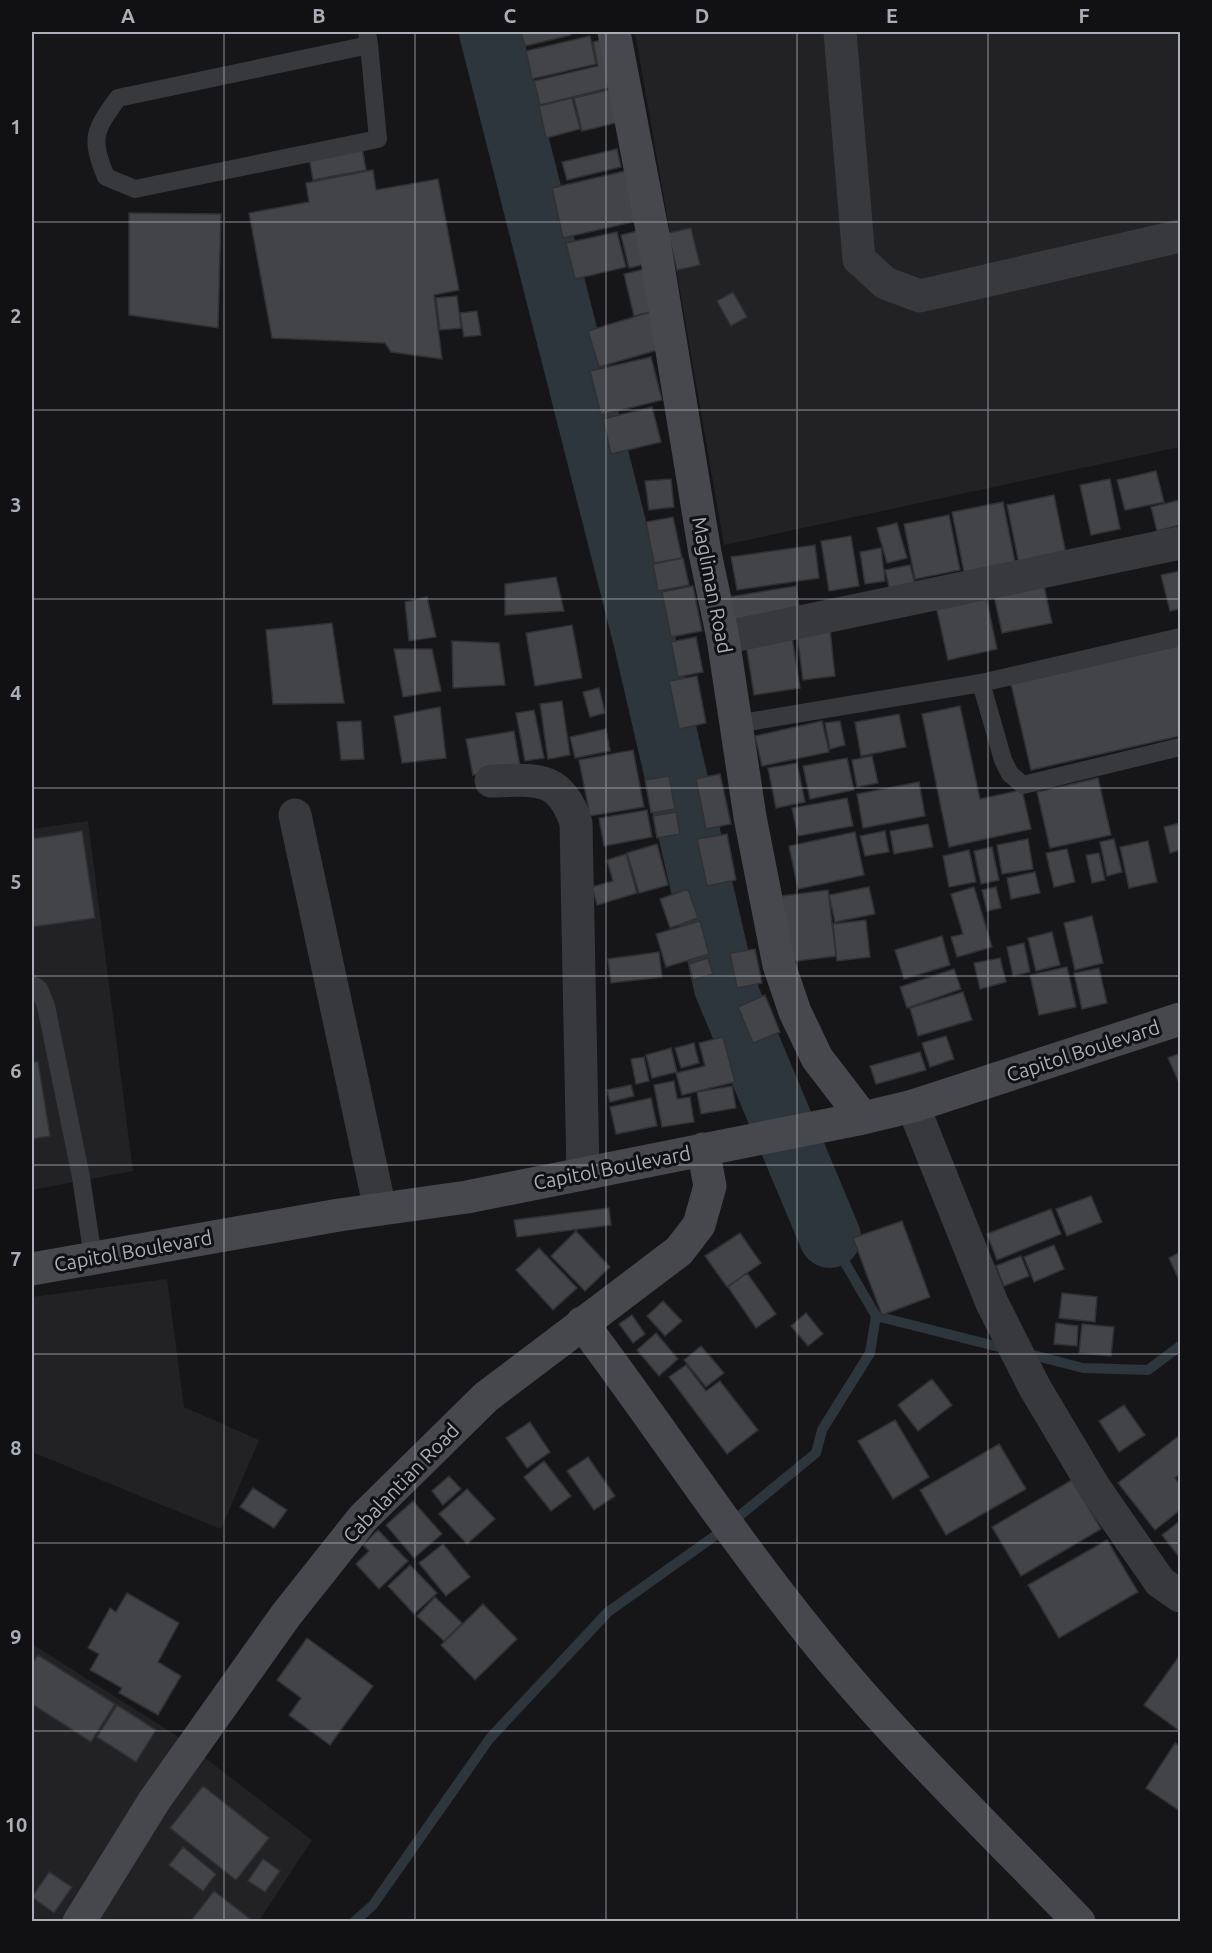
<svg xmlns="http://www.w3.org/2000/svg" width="1212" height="1953" font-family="Ubuntu,sans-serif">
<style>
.built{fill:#222225}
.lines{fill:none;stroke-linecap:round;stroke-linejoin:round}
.stream{stroke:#2d363c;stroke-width:10}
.river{stroke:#2d363c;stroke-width:62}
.building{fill:#434448;stroke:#303134;stroke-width:1.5}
.lane{stroke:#37393d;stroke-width:18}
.street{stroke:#37393d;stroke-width:33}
.secondary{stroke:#46484d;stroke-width:33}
.grid{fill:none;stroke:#a9aeb8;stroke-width:1.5;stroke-opacity:0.55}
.labels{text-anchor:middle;stroke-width:6;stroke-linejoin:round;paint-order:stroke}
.street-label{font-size:20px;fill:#a9aeb8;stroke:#111113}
.neatline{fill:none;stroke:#a9aeb8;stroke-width:2}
.grid-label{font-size:20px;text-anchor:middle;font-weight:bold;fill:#a9aeb8}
</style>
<rect width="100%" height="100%" fill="#161618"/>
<path class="built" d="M635,32H1180V447L724,545Z
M88,821L133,1171L32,1190V829Z
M167,1279L184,1407L259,1440L221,1529L32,1452V1297Z
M32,1644L174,1734L312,1840L259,1921H32Z"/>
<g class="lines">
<path class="stream" d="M876,1316L1007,1349
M1025,1353L1083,1368L1148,1370L1180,1346
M354,1922L373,1905L490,1738L608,1612L716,1535L816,1453L822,1430L870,1353L876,1316L830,1237"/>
<path class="river" d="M490,32L645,643L725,987L830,1237"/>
</g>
<path class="building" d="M521,32H570L571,35L525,46Z
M590,36L596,64L532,79L526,51Z
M601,40L613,87L540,105L534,81L598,66L593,42Z
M612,89L620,122L582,131L574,98Z
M572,98L580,129L546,138L539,106Z
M362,147L366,170L313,180L309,156Z
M617,149L621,167L567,180L562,162Z
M373,170L376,190L438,179L459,290L434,295L442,359L391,352L385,343L272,338L249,213L309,202L306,183Z
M625,171L637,221L563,238L552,188Z
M129,213L221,214L218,328L129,315Z
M691,228L700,265L677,270L668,233Z
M638,231L646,264L629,268L621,235Z
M617,232L626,267L575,279L566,243Z
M644,269L654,311L634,316L624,274Z
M733,292L747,317L731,326L717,301Z
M457,296L461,328L440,330L436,298Z
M477,311L481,335L464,337L460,313Z
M650,312L661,349L599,367L588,331Z
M651,357L662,400L601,415L590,371Z
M652,407L661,442L611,454L603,419Z
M1156,471L1164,502L1125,510L1117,480Z
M671,479L674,507L649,510L645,481Z
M1110,479L1120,529L1091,535L1080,485Z
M1054,495L1066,554L1019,564L1007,505Z
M1180,500V525L1157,531L1151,507Z
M1003,502L1016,567L965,577L952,512Z
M949,515L960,570L915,579L904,524Z
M673,517L682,558L654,563L646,522Z
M897,523L907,558L887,563L877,528Z
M851,536L859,586L829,591L821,541Z
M815,545L819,578L737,590L731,557Z
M881,548L885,581L865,584L860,552Z
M683,558L689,585L658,591L653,564Z
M910,565L915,585L890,591L885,570Z
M1180,571V609L1170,611L1161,575Z
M556,577L564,611L505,615V584Z
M1043,581L1052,623L1002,633L993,591Z
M693,586L702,631L671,637L662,592Z
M796,586L800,614L733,625L729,597Z
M986,596L997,649L948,660L936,606Z
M427,597L436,637L409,641L405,602Z
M332,623L344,703L273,704L266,630Z
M572,625L582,678L535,686L526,633Z
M830,629L835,676L803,680L797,633Z
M791,631L800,688L754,695L745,638Z
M696,637L703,672L678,677L671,642Z
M452,641L499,643L505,685L453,688Z
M1180,645V736L1031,770L1011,684Z
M394,649H432L441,691L403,697Z
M697,676L706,723L679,729L669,681Z
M599,688L605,713L590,717L583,692Z
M562,701L570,755L548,759L540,704Z
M960,706L980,799L1022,790L1031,829L949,847L922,714Z
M440,707L446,758L402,763L394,716Z
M534,710L544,758L525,761L516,713Z
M899,714L906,747L861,756L855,722Z
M361,721L364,759L341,760L337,722Z
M822,721L829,752L762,766L755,736Z
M840,721L845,745L830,749L825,723Z
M606,729L610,751L575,758L570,737Z
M514,731L520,766L473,775L466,739Z
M633,750L644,807L590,816L579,760Z
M872,756L878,783L857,787L852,760Z
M847,758L854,790L810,799L803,766Z
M797,763L805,802L776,808L768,768Z
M720,774L731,824L706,829L696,779Z
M669,776L675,809L651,813L645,780Z
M1098,778L1111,835L1050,848L1037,792Z
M919,782L925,816L863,828L857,794Z
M847,798L853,826L798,836L792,808Z
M647,810L652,837L604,846L599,818Z
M676,812L680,834L657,838L653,816Z
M1180,823V850L1170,853L1164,827Z
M928,824L933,847L894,854L890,831Z
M82,831L95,918L32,927V839Z
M885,831L889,852L865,856L860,836Z
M855,832L864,875L798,889L789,846Z
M727,834L736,880L707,886L697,839Z
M1028,839L1033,869L1002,874L997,845Z
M1114,839L1122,872L1107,876L1100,842Z
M1148,841L1157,882L1129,888L1120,847Z
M657,844L668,885L639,893L627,853Z
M992,847L999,880L981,884L974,851Z
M1067,849L1075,882L1054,887L1046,853Z
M969,850L976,882L949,887L943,856Z
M1099,853L1105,880L1092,883L1086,855Z
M626,854L637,893L597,905L592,887L613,881L607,860Z
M1035,872L1040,893L1011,899L1007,878Z
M869,887L875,914L835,922L829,895Z
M974,887L992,947L957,957L951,937L963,934L951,894Z
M996,887L1001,908L987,911L982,890Z
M688,889L698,918L670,928L660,899Z
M828,890L836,956L790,962L782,896Z
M1092,916L1103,963L1075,970L1064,923Z
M866,920L870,957L837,961L833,924Z
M700,921L709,954L666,967L656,934Z
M1052,932L1060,965L1036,971L1028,938Z
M942,936L950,965L904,979L895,950Z
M1024,943L1030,972L1013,976L1007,947Z
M755,949L762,983L737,988L730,953Z
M659,952L662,977L611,983L608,959Z
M708,958L713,974L693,980L689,964Z
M1000,958L1006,982L980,989L974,963Z
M1067,967L1076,1007L1039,1015L1030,975Z
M1099,968L1107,1003L1082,1009L1074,973Z
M954,969L961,989L907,1008L900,987Z
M963,992L972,1020L918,1036L910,1008Z
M765,995L780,1032L753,1043L738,1007Z
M946,1036L954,1059L930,1067L922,1043Z
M723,1037L735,1082L682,1095L676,1073L705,1066L699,1043Z
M694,1043L699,1063L681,1068L675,1048Z
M671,1048L677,1072L652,1078L646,1055Z
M920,1052L926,1070L876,1084L870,1066Z
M1180,1053V1085L1168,1058Z
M644,1057L649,1081L636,1084L631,1059Z
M38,1061L50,1136L32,1139V1063Z
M674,1081L677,1099L690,1097L694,1122L662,1127L654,1085Z
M631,1085L634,1096L610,1102L607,1090Z
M732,1086L736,1108L701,1114L697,1092Z
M651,1098L657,1126L616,1134L610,1107Z
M1091,1196L1102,1222L1067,1236L1056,1209Z
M609,1208L611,1225L517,1237L514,1220Z
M1051,1209L1061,1234L997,1260L987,1234Z
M902,1221L930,1297L882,1315L853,1238Z
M576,1231L610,1267L585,1291L551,1256Z
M740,1233L761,1263L727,1287L705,1256Z
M1054,1245L1064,1269L1034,1282L1024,1257Z
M539,1248L577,1288L553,1310L516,1270Z
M1180,1252V1282L1169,1258Z
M1021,1256L1029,1276L1004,1286L996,1266Z
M747,1273L776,1314L756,1328L728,1287Z
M1062,1293L1097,1297L1095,1322L1059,1318Z
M663,1301L682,1321L665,1336L647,1316Z
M806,1313L823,1334L808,1346L791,1326Z
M632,1315L645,1334L633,1343L619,1324Z
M1056,1323L1078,1326L1077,1346L1054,1344Z
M1082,1324L1114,1327L1111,1356L1079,1353Z
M656,1333L678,1359L659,1376L637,1350Z
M701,1346L724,1373L706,1387L684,1360Z
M686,1365L706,1391L720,1381L758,1430L727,1454L669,1377Z
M932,1379L952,1405L918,1431L898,1405Z
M1124,1405L1145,1435L1119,1452L1099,1421Z
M895,1420L929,1477L893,1499L858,1441Z
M530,1422L550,1452L527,1468L506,1438Z
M1180,1435V1474L1175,1478L1180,1485V1510L1155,1530L1118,1483Z
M999,1444L1026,1489L946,1535L920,1490Z
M588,1457L615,1496L594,1510L567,1471Z
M544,1461L571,1496L551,1511L524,1477Z
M449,1476L461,1489L443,1505L432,1491Z
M1072,1480L1101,1529L1021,1576L992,1527Z
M253,1488L287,1510L274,1528L240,1507Z
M467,1489L495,1519L467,1544L439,1514Z
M413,1501L442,1534L414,1558L386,1525Z
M1180,1521V1558L1162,1535Z
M378,1530L408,1561L379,1589L356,1564L369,1551L363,1545Z
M1107,1540L1138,1592L1059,1638L1028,1585Z
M443,1544L470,1577L446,1596L419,1563Z
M410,1565L437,1593L414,1614L388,1586Z
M127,1593L179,1623L158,1662L181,1676L158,1715L119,1693L122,1688L90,1670L99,1654L88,1648L110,1608L116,1612Z
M435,1597L462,1623L444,1641L417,1616Z
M483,1604L517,1639L475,1680L441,1645Z
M307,1638L373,1686L330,1745L289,1715L301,1698L277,1680Z
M38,1655L115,1704L91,1742L32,1704V1664Z
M1180,1655V1731L1144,1705Z
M117,1705L156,1730L136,1762L97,1737Z
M1175,1743L1180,1746V1811L1146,1788Z
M203,1786L269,1838L236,1880L170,1828Z
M183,1847L216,1874L203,1891L169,1865Z
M263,1859L280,1871L265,1892L248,1881Z
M49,1872L72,1887L54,1913L32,1897Z
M214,1891L250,1919L248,1922H190Z"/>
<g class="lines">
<path class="lane" d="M367,32L369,45L378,139L135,189L106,177C90,138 94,131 118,98L369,45
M981,683L1180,637
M736,724L981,683L1003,760L1010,774L1023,785L1180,747
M32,984L39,989L46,1006L81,1177L93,1258"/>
<path class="street" d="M840,32L859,259L885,283L920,296L1180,236
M723,638L1180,543
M491,781C535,780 560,774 576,823L583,1174
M295,815L380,1209
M913,1106L992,1303L1035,1388L1094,1487L1160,1582L1180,1596"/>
<path class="secondary" d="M614,32L653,235L705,553L723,638L750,817L779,965L795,1012L817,1058L863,1118
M32,1269L339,1215L467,1197L863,1118L913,1106L1180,1019
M582,1323C660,1427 731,1536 813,1637C894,1738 989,1828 1079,1922
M79,1922L154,1801L286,1615L363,1518L486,1397L679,1251L699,1225L710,1186L703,1149"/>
</g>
<path class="grid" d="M224,32V1922M415,32V1922M606,32V1922M797,32V1922M988,32V1922M32,222H1180M32,410H1180M32,599H1180M32,788H1180M32,976H1180M32,1165H1180M32,1354H1180M32,1543H1180M32,1731H1180"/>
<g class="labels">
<g class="street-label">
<text transform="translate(712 585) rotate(79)" y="7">Magliman Road</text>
<text transform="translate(1083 1051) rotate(-18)" y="7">Capitol Boulevard</text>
<text transform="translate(612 1168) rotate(-11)" y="7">Capitol Boulevard</text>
<text transform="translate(133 1251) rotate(-10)" y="7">Capitol Boulevard</text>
<text transform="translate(401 1483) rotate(-46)" y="7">Cabalantian Road</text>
</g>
</g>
<rect width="1212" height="1953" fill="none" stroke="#111113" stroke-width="66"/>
<rect x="33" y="33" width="1146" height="1887" class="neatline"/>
<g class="grid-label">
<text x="128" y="23">A</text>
<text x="319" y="23">B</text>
<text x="510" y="23">C</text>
<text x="702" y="23">D</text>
<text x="892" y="23">E</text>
<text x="1084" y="23">F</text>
<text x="16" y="134">1</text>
<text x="16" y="323">2</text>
<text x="16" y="512">3</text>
<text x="16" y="700">4</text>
<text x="16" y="889">5</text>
<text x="16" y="1078">6</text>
<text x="16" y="1266">7</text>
<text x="16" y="1455">8</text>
<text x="16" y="1644">9</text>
<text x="16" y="1832">10</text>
</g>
</svg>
